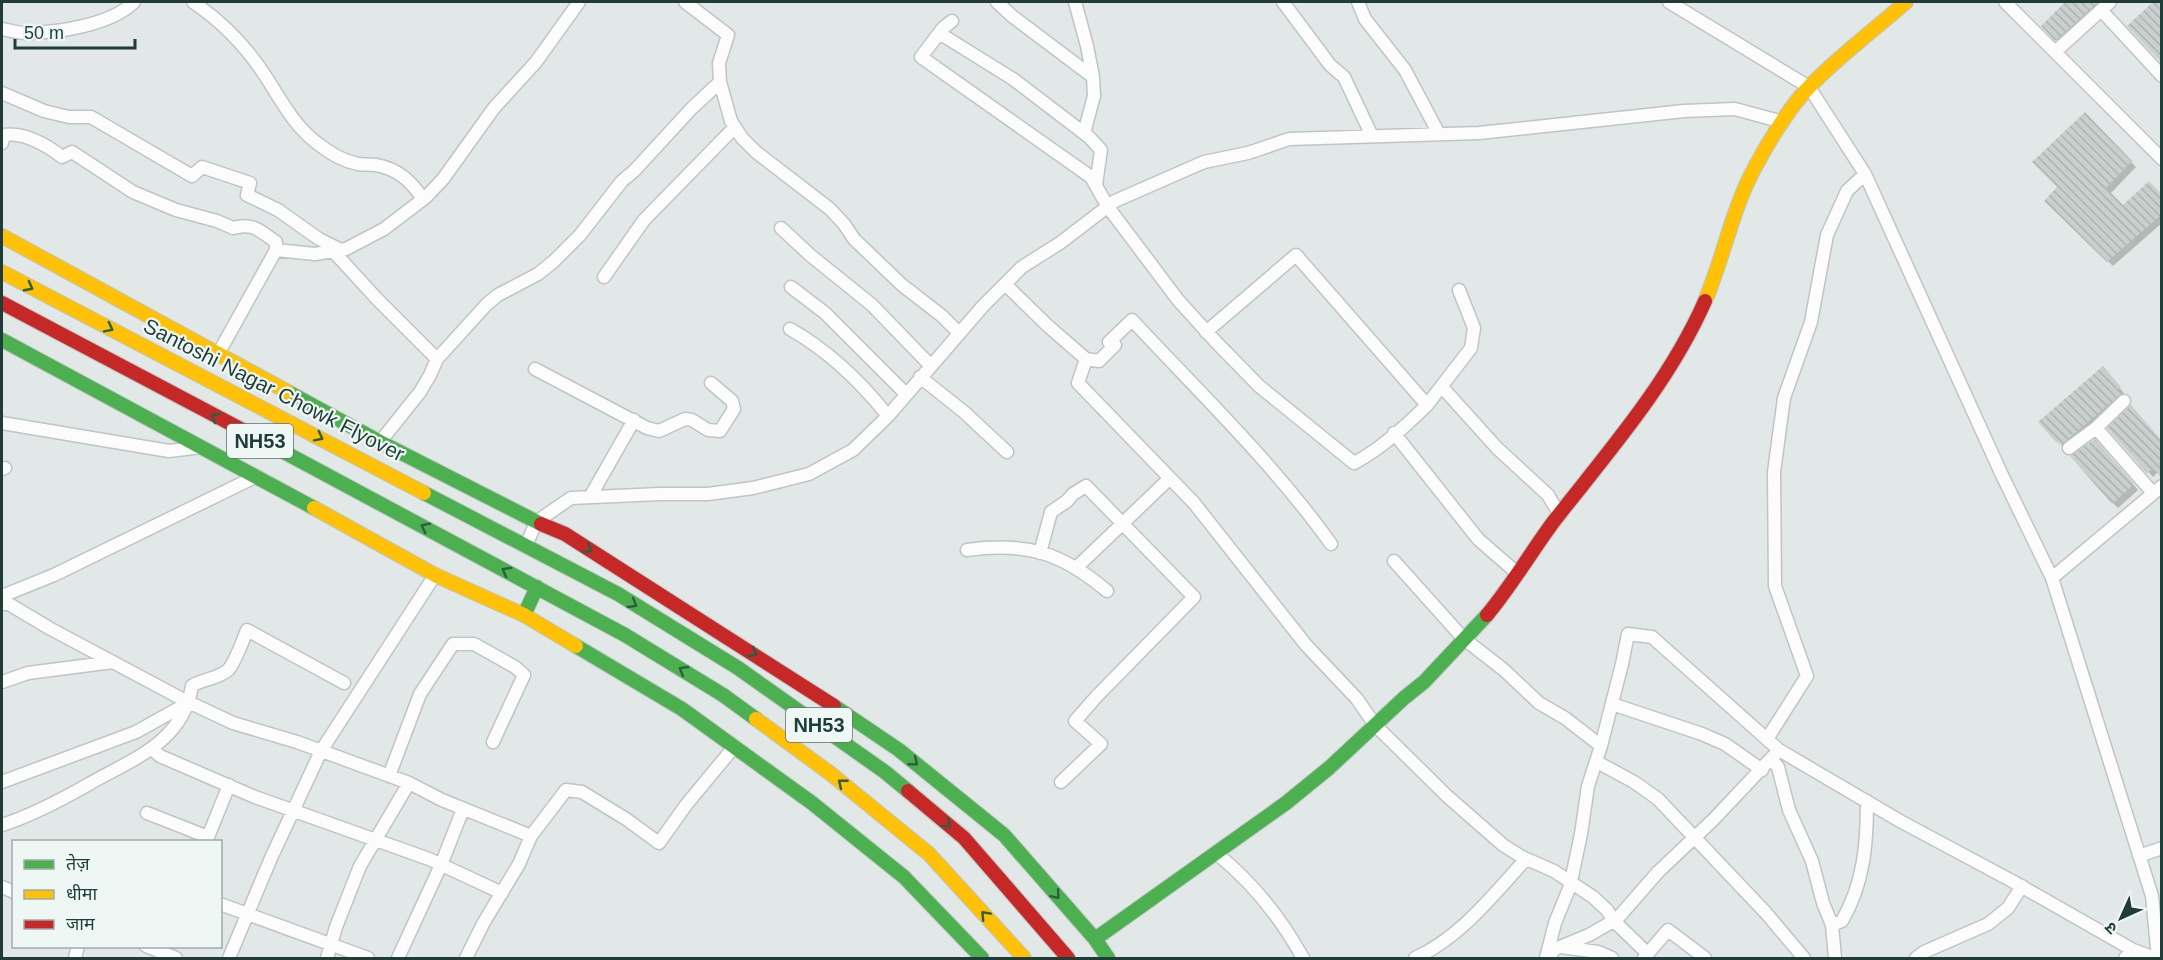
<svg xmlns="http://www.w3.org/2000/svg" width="2163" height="960" font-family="Arial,'Noto Sans Devanagari',sans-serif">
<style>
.shadow{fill:#0003}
.building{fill:url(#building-back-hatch)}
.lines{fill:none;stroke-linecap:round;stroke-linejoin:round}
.street-casing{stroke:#bfc5c4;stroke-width:15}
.fast-casing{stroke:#bdc6c4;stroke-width:16}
.slow-casing{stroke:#bdc6c4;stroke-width:16}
.jam-casing{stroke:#bdc6c4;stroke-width:16}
.street{stroke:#fbfcfb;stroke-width:12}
.fast{stroke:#4caf50;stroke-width:14}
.slow{stroke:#ffc107;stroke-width:14}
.jam{stroke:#c62828;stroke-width:14}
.oneway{stroke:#2c5e40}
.labels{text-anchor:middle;stroke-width:4.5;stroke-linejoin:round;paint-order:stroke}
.shield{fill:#eff7f5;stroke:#5d7471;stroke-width:1.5}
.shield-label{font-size:20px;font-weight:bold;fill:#1f3c39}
.street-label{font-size:21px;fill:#1f3c39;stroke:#eff7f5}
</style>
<defs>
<pattern id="building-back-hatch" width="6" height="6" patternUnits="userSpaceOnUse" patternTransform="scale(1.5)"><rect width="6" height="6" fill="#c9cfcd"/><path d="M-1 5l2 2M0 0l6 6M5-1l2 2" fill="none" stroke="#acb3b1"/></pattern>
</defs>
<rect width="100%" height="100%" fill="#e2e8e7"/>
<path class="shadow" d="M2069,2H2108L2061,44L2043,26Z
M2085,114L2136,167L2110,194L2123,207L2162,196V223L2113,266L2046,201L2058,188Z
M2107,373L2124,393L2121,396L2124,399L2063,447L2040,422Z
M2109,429L2158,472L2153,477Z
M2100,446L2138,490L2118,508L2113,503Z"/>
<path class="building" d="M2065,2H2098L2055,41L2041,26Z
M2153,2H2162V63L2127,26Z
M2085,112L2132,161L2106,188L2123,205L2149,181L2162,194V214L2107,262L2044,201L2057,187L2032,162Z
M2103,366L2121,387L2117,390L2121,394L2061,445L2058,442L2057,443L2038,422Z
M2131,405L2162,441V478L2153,468L2147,473L2107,428Z
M2095,439L2134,484L2112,504L2070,456Z"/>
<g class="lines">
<g class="street-casing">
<path id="street" d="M193,2C221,21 245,45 264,74C280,98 293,125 317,143C328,152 343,161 358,164C364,165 370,164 376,165C398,169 411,181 423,199
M685,2L728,35L719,63L720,82L731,121L742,138L756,152L830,209L844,224L854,239L902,285L942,316L959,333
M997,2L1012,16L1093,77L1094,96L1084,133
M1075,2L1087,46L1093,77
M1283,2L1330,65L1344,77L1372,136
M1358,2L1365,19L1405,70L1439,134
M1669,2L1809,87L1865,174L2001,473L2052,578L2152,896L2158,958
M2005,2L2162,159
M2101,10L2162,76
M952,21L943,28L921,57L1091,177L1108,207L1178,300L1216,342L1259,386L1354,463C1381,449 1406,426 1427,405
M2,29C9,30 17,33 25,33C57,33 111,25 134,2
M939,33L1013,79L1089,137L1101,150L1096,185
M2055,52L2110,2
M2,93L44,111L69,117H91L192,176L202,167L250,183L247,195L278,210L319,239L341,250
M2,143L4,135C24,132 47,145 62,157L72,152L133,192L176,210L217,221L233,228C253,222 260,231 276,242V250
M781,228L810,255L872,305L930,365
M333,251L377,299L437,359
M604,277L644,220L735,127
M1006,285L1048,326L1086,359L1078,383L1194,503L1306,645L1357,699L1375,725L1447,796L1503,845L1522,857L1554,871L1593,897L1607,910L1614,921L1648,954
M791,287L825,313L906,394
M790,329C829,351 860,381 888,416
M1206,332L1296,255L1427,405L1471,348L1474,328L1459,290
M218,354L276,250L315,254L346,249L384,229L426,197L443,179L494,108L536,62L579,2
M1086,359L1099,361L1115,345L1109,342L1132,320C1199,392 1274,464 1331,544
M535,369L647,428L659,431L685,419L692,420L708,430L720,431L734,409L732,401L711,383
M920,377L964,412L1007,452
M1442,387L1497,448L1548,495L1560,515
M2,423L169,451L202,447
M2096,428L2124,401
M1394,433L1478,539L1517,573
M380,442L420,392L430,375L437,359L487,304L498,295L538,274L554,261L580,235L622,181L634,171L692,108L720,82
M2069,448L2096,428L2153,493
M2,469L5,468
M590,497L634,420
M526,546L536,522L571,498L660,494H708L753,488L809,474L853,450L888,416L983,306L1022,267L1060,243L1115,201L1204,162L1248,153L1289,139L1479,133L1684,111L1735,109L1783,122
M967,550C1026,542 1061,552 1107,591
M1040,553L1051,512L1067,501L1073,494L1086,486L1194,597L1097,696L1075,721L1101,744L1061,782
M1394,561L1463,638L1504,670L1539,703L1565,718L1601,746
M1076,568L1170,478
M2052,578L2162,486
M2,596L54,575L257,476
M2,604H9L49,628L184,700L233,723L297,742L409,783L442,800L531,836
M2,682L28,673L113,662
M1612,704L1702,734L1725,744L1762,770
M1767,739L1807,676L1775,586L1774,472L1784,398L1811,322L1827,235L1847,191L1865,174
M152,749L160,756L255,797L429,859L502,893
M1771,759L1778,767L1789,810L1812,861L1823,903L1832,925L1835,958
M1597,762L1634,782L1658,799L1766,913L1804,958
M389,776L420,694L453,644H474L515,667L524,675L493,742
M2,782L136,732L188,703
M147,813L208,837
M2,825C33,815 61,800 89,784C133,759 183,742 192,686C202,679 218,679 228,670C235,663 243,640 247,630L344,683
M206,842L229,785
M1216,853C1252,882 1281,918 1303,958
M2139,856L2162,848
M2,887L14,892
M220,904L368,958
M1832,925L1842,921C1864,883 1867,844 1867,801
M146,946L176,958
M1561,947L1598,952L1612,958
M75,958L78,946
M229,958L271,858L321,751L435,575
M327,958L336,927L360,866L409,783
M398,958L441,865L463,809
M466,958L484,922L519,864L531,836L566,790L582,792L626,819L659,843L686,805L734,747
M1415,958C1461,937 1492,896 1526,859
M1546,958L1555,923L1570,886L1581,834L1588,786L1601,746L1622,664L1628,634L1652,637L1779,750L1900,821L2012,881L2133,950L2155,958
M1548,958L1555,949L1589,935L1617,919L1658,872L1713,820L1779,750
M1644,958L1668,930L1705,958
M1916,958L1924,952L1988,924L2008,908L2022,886
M2125,958L2133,950"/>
</g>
<g class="fast-casing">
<path id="fast" d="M2,340L314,508
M288,392L380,442L541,524
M269,444L625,635L723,695L756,719
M424,493L618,594L738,668L885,772L908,791
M524,615L537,587
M576,646L682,709L812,803L904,877L982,958
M834,706L899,750L1004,835L1095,939L1108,958
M1095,939L1286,803L1329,768L1404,698L1424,682L1487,615"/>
</g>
<g class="slow-casing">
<path id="slow" d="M2,236L288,392
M2,272L424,493
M1705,301C1723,259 1732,210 1754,169C1767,144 1790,106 1810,86C1839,56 1874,30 1906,2
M314,508L435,575L524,615L576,646
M756,719L831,774L929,854L1024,958"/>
</g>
<g class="jam-casing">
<path id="jam" d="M2,303L269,444
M541,524L565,534L834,706
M1487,615C1512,585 1531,552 1554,521C1608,452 1669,383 1705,301
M908,791L964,838L1068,958"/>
</g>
<use href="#street" class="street"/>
<use href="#fast" class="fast"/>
<use href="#slow" class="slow"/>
<use href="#jam" class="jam"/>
</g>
<defs><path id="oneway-chevron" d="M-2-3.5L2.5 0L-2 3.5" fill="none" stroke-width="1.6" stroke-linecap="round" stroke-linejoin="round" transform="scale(1.5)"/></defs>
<g class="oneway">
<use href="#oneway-chevron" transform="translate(29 287) rotate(28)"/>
<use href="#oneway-chevron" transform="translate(109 328) rotate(27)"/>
<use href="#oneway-chevron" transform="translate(215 417) rotate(-152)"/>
<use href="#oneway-chevron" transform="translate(319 437) rotate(27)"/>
<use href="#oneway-chevron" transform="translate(425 527) rotate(-153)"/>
<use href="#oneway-chevron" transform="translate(588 549) rotate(32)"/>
<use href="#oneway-chevron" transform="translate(506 571) rotate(-151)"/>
<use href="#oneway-chevron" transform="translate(633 604) rotate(31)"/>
<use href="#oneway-chevron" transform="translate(753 653) rotate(32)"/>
<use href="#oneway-chevron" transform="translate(683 670) rotate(-149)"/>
<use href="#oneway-chevron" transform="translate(914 762) rotate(39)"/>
<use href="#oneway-chevron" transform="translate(842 783) rotate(-141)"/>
<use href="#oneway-chevron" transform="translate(947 824) rotate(40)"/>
<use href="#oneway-chevron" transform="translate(1056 895) rotate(49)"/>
<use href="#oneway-chevron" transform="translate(985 915) rotate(-133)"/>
</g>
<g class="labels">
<g class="shield">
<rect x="227" y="424" width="66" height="34" rx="4.5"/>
<rect x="786" y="708" width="66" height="34" rx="4.5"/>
</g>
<g class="shield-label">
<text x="260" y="448">NH53</text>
<text x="819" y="732">NH53</text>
</g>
<g class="street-label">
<text transform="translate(274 390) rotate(27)" y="7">Santoshi Nagar Chowk Flyover</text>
</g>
</g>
<rect width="2163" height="960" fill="none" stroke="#1f3c39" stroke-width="6"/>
<rect x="12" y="840" width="210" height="108" fill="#eff7f5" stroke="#9cacaa" stroke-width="1.5"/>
<rect x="24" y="860" width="30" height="9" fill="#4caf50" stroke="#9cacaa" stroke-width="1.5"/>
<text x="66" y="870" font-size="18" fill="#1f3c39">तेज़</text>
<rect x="24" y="890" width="30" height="9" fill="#ffc107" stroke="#9cacaa" stroke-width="1.5"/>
<text x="66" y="900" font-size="18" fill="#1f3c39">धीमा</text>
<rect x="24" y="920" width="30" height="9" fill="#c62828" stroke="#9cacaa" stroke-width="1.5"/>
<text x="66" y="930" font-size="18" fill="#1f3c39">जाम</text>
<g transform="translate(2121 918) rotate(225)" stroke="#eff7f5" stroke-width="4.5" paint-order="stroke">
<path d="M0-4.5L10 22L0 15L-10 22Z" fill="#1f3c39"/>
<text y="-9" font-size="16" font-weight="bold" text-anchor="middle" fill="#1f3c39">उ</text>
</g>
<path d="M15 39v9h120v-9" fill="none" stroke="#1f3c39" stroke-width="3"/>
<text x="24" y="39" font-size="18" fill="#1f3c39" stroke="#eff7f5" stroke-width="4.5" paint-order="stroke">50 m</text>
</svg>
